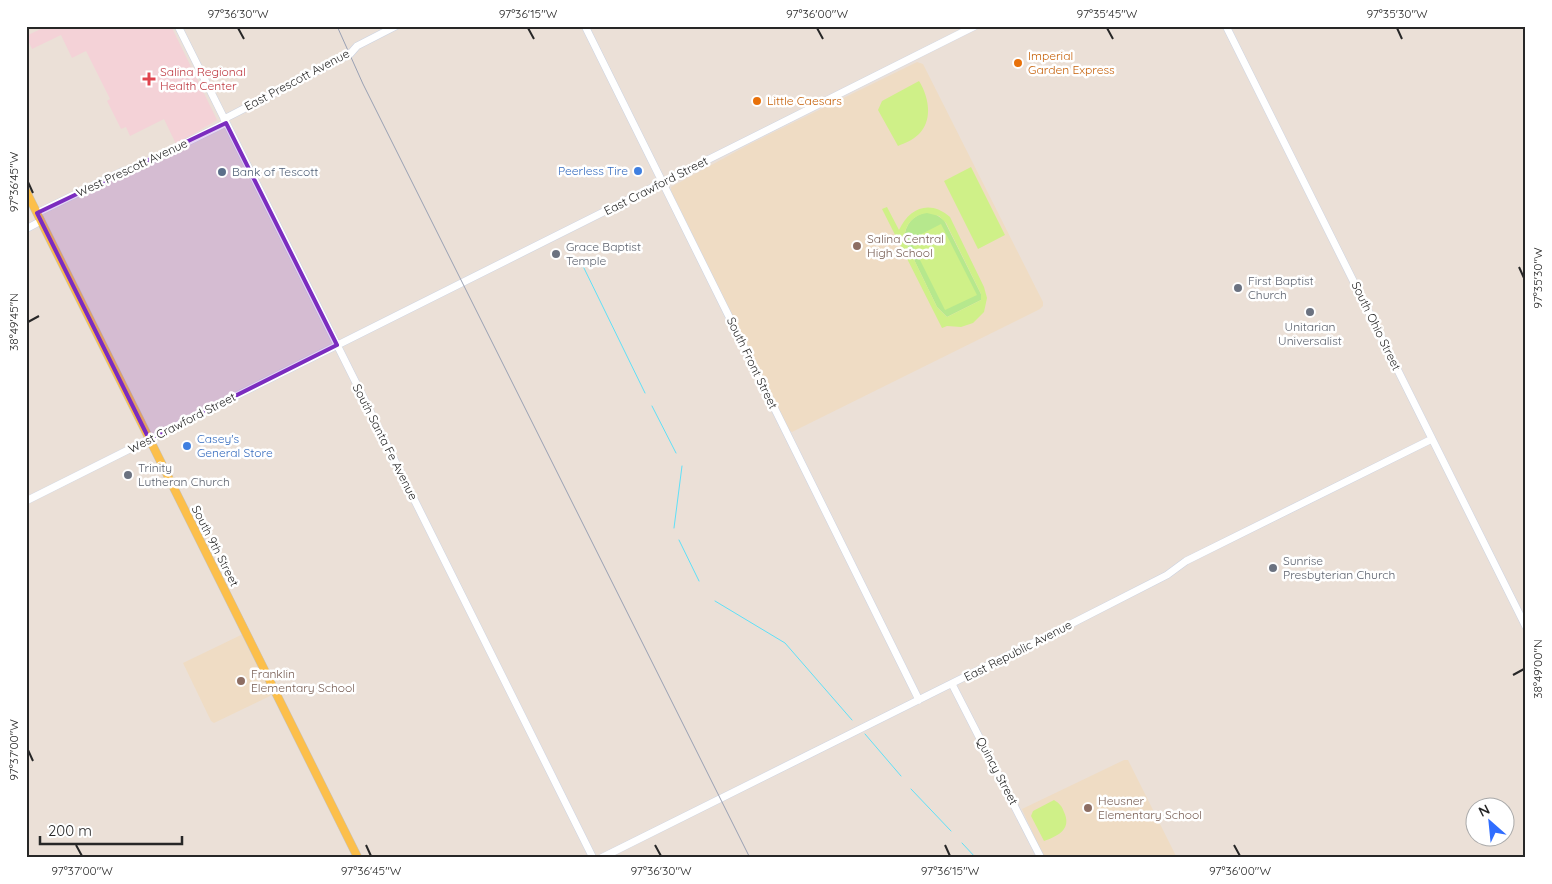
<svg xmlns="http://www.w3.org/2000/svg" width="1552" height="884" font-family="Quicksand,sans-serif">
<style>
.education{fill:#efdcc4}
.medical{fill:#f4d2d7}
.green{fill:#b6e88d}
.pitch{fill:#cff088;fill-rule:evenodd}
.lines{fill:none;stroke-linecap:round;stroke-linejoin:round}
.stream{stroke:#5fe0f8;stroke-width:1}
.secondary-casing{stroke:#ccd3e2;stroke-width:8}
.primary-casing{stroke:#c3c3c3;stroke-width:9}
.secondary{stroke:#fff;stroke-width:7}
.primary{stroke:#fcbf4b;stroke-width:8}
.rail{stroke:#99a0b3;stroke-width:1}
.marked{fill:#7b2cbf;fill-opacity:0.2;stroke:#7b2cbf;stroke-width:4;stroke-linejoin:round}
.ticks{fill:none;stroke:#272727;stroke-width:2}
.food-dot{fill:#e8710a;stroke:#fff;stroke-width:2}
.health-dot{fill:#e0444e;stroke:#fff;stroke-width:2}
.shop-dot{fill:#3f7fe0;stroke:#fff;stroke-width:2}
.service-dot{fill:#5c6f8a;stroke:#fff;stroke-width:2}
.education-dot{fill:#8d6e63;stroke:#fff;stroke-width:2}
.worship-dot{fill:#6b7280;stroke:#fff;stroke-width:2}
.labels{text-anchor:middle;stroke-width:5;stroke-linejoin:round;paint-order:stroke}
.food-label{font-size:12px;fill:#c56008;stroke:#fff;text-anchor:start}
.health-label{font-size:12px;fill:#be3a42;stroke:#fff;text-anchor:start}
.street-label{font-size:12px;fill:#272727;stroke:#fff}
.shop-label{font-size:12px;fill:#366cbe;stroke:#fff;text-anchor:end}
.service-label{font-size:12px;fill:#4e5e75;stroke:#fff;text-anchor:start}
.education-label{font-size:12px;fill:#785e54;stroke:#fff;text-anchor:start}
.worship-label{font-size:12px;fill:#5b616d;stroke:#fff;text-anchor:start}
.neatline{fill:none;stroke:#272727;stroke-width:2}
.ticks-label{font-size:12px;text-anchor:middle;fill:#272727}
</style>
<rect width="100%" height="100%" fill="#ebe0d7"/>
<path class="education" d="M917,62L923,64L1043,302V306L1040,309L792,432L789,430L671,191V187L750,144Z
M243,634L272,693L270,696L214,723L211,721L183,663Z
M1124,760H1128L1177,858H1044L1022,809Z"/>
<path class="medical" d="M47,26H171L217,120L176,144L164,119L130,136L126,127L121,129L107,101L110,99L86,51L72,58L61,35L32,49L26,36Z"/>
<path class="green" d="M927,212L935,214L944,220L981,294V300L947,317L937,307L904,239C905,224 913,215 927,212Z"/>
<path class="pitch" d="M919,81C929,97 933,120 919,134C913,140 905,143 898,146L878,110L882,101Z
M971,167L1005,235L978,249L944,181Z
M887,207L899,230C909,208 930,199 950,217L984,287L987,298L984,312L973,323L961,327L947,326L942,328L882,209ZM927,213L939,216L946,223L981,294V300L947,317L937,307L904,239C905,224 913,215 927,213Z
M941,224L977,295L945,310L910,240Z
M1054,800C1059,803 1062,806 1064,812C1072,829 1058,836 1044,841L1031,816L1033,811Z"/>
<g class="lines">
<path class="stream" d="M582,264L645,393
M652,406L676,453
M674,528L682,466
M679,540L699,581
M715,601L785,643L852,720
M865,734L901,776
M911,789L951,831
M962,843L976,858"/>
<g class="secondary-casing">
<path id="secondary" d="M178,26L593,858
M585,26L919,700
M1226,26L1526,627
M224,119L350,54L357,46L396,26
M37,213L121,172L141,165L226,123
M26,229L41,221
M26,501L975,26
M952,684L1041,858
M601,858L1065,627L1167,575L1186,561L1432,439"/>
</g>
<g class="primary-casing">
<path id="primary" d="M26,191L358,858"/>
</g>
<use href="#secondary" class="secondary"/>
<use href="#primary" class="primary"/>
<path class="rail" d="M337,26L363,84L750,858"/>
</g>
<path class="marked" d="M226,123L337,345L149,439L37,213Z"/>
<path class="ticks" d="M238,28L244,39M528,28L534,39M817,28L823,39M1107,28L1113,39M1397,28L1402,39M28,182L33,193M1519,267L1524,278M28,322L39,316M1513,675L1524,669M28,750L33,761M76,845L82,856M366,845L371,856M655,845L661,856M945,845L950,856M1234,845L1240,856"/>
<g class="food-dot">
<circle cx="1018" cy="63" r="5"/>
<circle cx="757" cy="101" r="5"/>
</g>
<path class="health-dot" d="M146.5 71.5h5v5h5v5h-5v5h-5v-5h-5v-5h5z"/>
<g class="shop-dot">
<circle cx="638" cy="171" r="5"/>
<circle cx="187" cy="446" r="5"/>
</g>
<circle class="service-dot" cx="222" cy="172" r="5"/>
<g class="education-dot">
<circle cx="857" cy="246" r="5"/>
<circle cx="241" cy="681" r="5"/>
<circle cx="1088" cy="808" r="5"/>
</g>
<g class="worship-dot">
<circle cx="556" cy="254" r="5"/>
<circle cx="1238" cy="288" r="5"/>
<circle cx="1310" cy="312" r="5"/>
<circle cx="128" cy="475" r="5"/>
<circle cx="1273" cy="568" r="5"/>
</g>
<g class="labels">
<g class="food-label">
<text x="1028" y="60">Imperial<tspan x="1028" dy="14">Garden Express</tspan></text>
<text x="767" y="105">Little Caesars</text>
</g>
<g class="health-label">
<text x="160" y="76">Salina Regional<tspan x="160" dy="14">Health Center</tspan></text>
</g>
<g class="street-label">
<text transform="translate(297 80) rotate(-28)" y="4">East Prescott Avenue</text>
<text transform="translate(132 168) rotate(-25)" y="4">West Prescott Avenue</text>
<text transform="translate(656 186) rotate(-27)" y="4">East Crawford Street</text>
<text transform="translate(1376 326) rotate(64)" y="4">South Ohio Street</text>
<text transform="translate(752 363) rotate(64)" y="4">South Front Street</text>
<text transform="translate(182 423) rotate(-27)" y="4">West Crawford Street</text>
<text transform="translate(385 442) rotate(63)" y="4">South Santa Fe Avenue</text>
<text transform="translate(215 546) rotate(63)" y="4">South 9th Street</text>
<text transform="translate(1018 651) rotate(-27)" y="4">East Republic Avenue</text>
<text transform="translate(997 771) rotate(62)" y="4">Quincy Street</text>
</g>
<g class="shop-label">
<text x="628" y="175">Peerless Tire</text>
<text x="197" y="443" text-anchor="start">Casey's<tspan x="197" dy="14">General Store</tspan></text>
</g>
<g class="service-label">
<text x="232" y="176">Bank of Tescott</text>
</g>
<g class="education-label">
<text x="867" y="243">Salina Central<tspan x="867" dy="14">High School</tspan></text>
<text x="251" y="678">Franklin<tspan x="251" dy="14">Elementary School</tspan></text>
<text x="1098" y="805">Heusner<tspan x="1098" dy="14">Elementary School</tspan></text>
</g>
<g class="worship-label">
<text x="566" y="251">Grace Baptist<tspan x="566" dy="14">Temple</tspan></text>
<text x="1248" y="285">First Baptist<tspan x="1248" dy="14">Church</tspan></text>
<text x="1310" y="331" text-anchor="middle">Unitarian<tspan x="1310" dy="14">Universalist</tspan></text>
<text x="138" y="472">Trinity<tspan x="138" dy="14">Lutheran Church</tspan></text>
<text x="1283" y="565">Sunrise<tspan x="1283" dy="14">Presbyterian Church</tspan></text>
</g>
</g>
<rect width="1552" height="884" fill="none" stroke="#ffffff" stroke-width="55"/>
<g transform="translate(1490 822) rotate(333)"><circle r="24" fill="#ffffff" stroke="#a9a9a9"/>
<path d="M0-4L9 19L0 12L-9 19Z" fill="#306dff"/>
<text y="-8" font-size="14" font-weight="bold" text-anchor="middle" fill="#272727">N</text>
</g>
<path d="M40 836v8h142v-8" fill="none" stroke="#272727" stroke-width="2.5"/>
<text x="48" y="836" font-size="15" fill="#272727" stroke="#ffffff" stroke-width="4" paint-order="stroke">200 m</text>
<rect x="28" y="28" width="1496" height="828" class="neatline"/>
<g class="ticks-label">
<text x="238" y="18">97°36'30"W</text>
<text x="528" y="18">97°36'15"W</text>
<text x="817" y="18">97°36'00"W</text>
<text x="1107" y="18">97°35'45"W</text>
<text x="1397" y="18">97°35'30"W</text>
<text transform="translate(14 182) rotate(-90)" y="4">97°36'45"W</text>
<text transform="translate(1538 278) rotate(-90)" y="4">97°35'30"W</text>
<text transform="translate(14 322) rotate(-90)" y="4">38°49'45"N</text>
<text transform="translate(1538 669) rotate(-90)" y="4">38°49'00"N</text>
<text transform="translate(14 750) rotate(-90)" y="4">97°37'00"W</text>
<text x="82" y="875">97°37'00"W</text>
<text x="371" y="875">97°36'45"W</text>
<text x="661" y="875">97°36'30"W</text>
<text x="950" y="875">97°36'15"W</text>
<text x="1240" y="875">97°36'00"W</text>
</g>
</svg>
